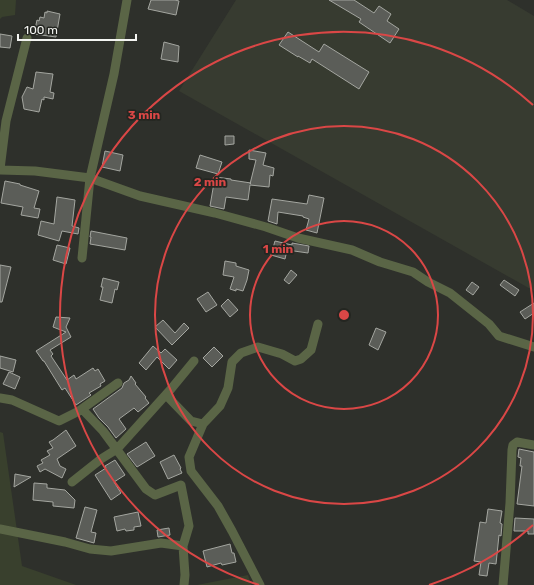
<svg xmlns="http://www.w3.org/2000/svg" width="534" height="585" font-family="Rubik,sans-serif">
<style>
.built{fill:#373b30}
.green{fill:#39402d}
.building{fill:#5b5d58;stroke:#a4a6a0}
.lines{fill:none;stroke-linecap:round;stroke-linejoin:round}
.minor{stroke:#5a6546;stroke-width:9}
.ring{fill:none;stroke:#da4746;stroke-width:2}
.centre{fill:#da4746;stroke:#242621;stroke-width:2}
.ring-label{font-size:12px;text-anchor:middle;font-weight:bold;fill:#da4746;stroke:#242621;stroke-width:3.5;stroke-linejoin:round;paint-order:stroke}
</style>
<rect width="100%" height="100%" fill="#2e302b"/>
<path class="built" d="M236,0H507L534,16V291L179,91Z"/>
<path class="green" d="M0,0H16L15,15L2,17L0,19Z
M0,432L3,433L22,566L76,585H0Z
M248,575L251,585H197Z"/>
<path class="building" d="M151,0H175L179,1L176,15L148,9Z
M329,0H354L374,13L379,6L391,14L387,21L399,29L390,43L359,22L361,19Z
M47,11L60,14L56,37L34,34L37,20L39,21L40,17L44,18L45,12L47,13Z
M288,32L319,52L324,44L369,72L359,89L312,59L310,63L298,56V57L279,45Z
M0,34L12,36L10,48L0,47Z
M164,42L179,46L178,62L161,59Z
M36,72L53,74L50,92L54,93L53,99L44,97V100L42,99L39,112L24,109L22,97L27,87L33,89Z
M225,136H234V144L225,145Z
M249,150L266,153L263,165L274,168L273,176L270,175L269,187L250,185L248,200L226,197L224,209L210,206L215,177L231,179V180L251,183L250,184L256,160L249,159Z
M105,151L123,155L120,171L102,167Z
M200,155L222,162L218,174L196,168Z
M5,181L20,184V185L39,191L34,208L40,209L38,218L21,215L23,207L1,203Z
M309,195L324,198L317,233L306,230L309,219L303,217V216L278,212L277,224L268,221L272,199L307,204Z
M57,197L75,200L72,226L79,228L78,234L62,231L59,241L38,235L41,221L54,224Z
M91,231L127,238L125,250L90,244L91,237H90Z
M275,241L292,245V243L309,246L308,253L287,250L285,259L271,255Z
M57,245L70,248L66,264L53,260Z
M225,261L236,263V266L249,270L247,280L243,291L236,289V291L230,289L234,277L223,275Z
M0,265L11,267L2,302H0Z
M291,270L297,275L289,284L284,280Z
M103,278L119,282L117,290L115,289L112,303L100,300L103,287H101Z
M504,280L519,290L515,296L500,285Z
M472,282L479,287L473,295L466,290Z
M208,292L217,305L206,312L197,299Z
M228,299L238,310L230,317L221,306Z
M534,303V313L525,319L520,312Z
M56,317L70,318L66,327L71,337L50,350L53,354L51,356L67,380L74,375L76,379L93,368L95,371L98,369L105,381L100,384L101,386L89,393L91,395L76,405L65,388L62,390L44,361H43L36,351L66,332L53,327Z
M163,320L175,333L184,323L189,328L172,345L155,327Z
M376,328L386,332L378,350L369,345Z
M153,346L161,353L165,349L177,360L169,369L157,357L146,370L139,363Z
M214,347L223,356L212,367L203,358Z
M0,356L16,360L13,372L0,368Z
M9,372L20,377L15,389L3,384Z
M131,376L136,383L135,384L146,397L145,398L149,403L138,412L134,408L119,419L126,429L116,438L108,427L99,418L93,409L122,388L124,383L129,380Z
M66,430L76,446L57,459L60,466L66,469L62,478L45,469L40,472L37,466L43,463L41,460L50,455L47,451L53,448L49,442L53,440Z
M146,442L155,456L137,467L127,454Z
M519,449L534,452V506L517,504L522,466H520L521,458L518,457Z
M174,455L181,468L180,469L182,473L168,479L160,462Z
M115,460L125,475L114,482L121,493L111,500L95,475L106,468L105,466Z
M15,474L31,477L14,487Z
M34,483L47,484V488L65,490L75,500L74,508L53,506V502L33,500Z
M85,507L97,510L91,532L96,533L94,543L76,538Z
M488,509L502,511L500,523L502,524L501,536L499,535L496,564L489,563L487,576L479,575L481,562L474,561L480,522L486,523Z
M138,512L141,526L134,527V530L126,531L125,529L117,531L114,517Z
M515,518L534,519V534H528V531H514Z
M169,528L170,535L158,537L157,530Z
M230,544L232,553H234L236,562L222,565L221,563L207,567L203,551Z"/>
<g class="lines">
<path class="minor" d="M0,169L6,121L27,38
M0,170L35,171L90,178L140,196L215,213L266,227L298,238L352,250L380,262L413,272L428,282L450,293L489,324L499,336L534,347
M82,258L90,178L114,74L127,0
M166,395L191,421L203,424
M0,398L12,400L59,421L79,411L118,383
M82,409L103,431L146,489L155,495L181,485L189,526L183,546L185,575L184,585
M72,482L101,459L117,449L171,389L194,361
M0,529L65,542L90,549L111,551L161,543L183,546
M260,585L232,531L218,506L191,471L189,457L203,424L220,406L228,388L232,362L241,353L258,347L282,354L295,361L301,359L311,350L318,324
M503,585L510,503L512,450L513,445L517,442L534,445"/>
</g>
<g class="ring">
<circle cx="344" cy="315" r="94"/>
<circle cx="344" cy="315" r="189"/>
<path d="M533 525A283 283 0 0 1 429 585M259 585A283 283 0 1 1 533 105"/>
</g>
<circle cx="344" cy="315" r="6" class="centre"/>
<g class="ring-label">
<text x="144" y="119">3 min</text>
<text x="210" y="186">2 min</text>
<text x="278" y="253">1 min</text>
</g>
<path d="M18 34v6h118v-6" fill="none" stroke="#f4f5f2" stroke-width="2"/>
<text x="24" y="34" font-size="12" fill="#f4f5f2" stroke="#242621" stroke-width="3" paint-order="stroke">100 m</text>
</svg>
